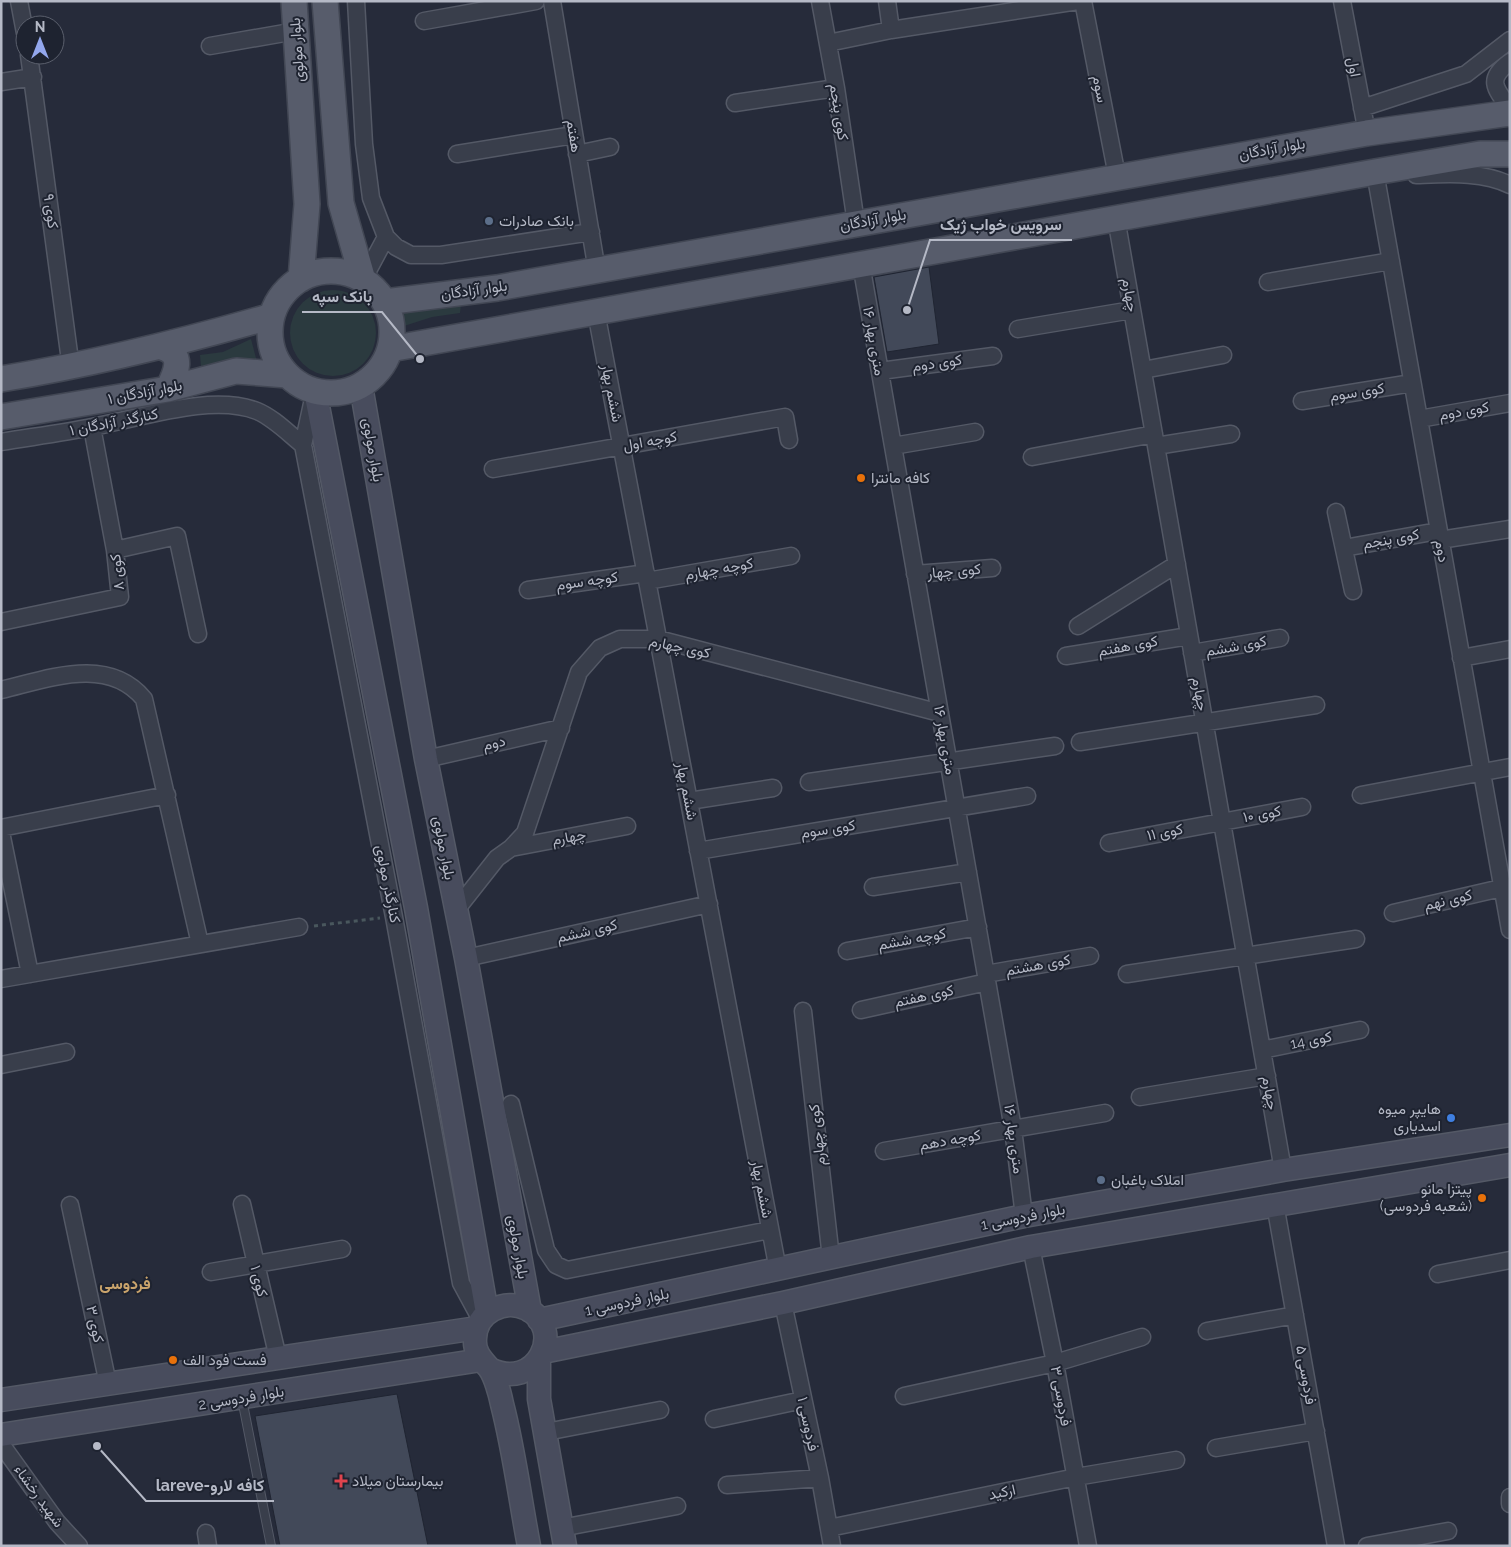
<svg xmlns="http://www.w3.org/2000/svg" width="1511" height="1547" font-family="Raleway,Vazirmatn,sans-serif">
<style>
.green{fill:#2b3a3f}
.building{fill:#424959;stroke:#202532}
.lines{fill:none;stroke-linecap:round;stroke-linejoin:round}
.service-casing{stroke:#545966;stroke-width:10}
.minor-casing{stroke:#545966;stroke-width:19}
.secondary-casing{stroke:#545966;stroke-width:25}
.primary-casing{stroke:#424754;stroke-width:28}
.path{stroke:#49575d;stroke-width:3;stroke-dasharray:4 4;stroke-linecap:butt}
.service{stroke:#393e4b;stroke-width:8}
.minor{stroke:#393e4b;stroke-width:16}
.secondary{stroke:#484c5d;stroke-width:22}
.primary{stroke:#575c6b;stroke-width:25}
.service-dot{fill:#5c6f8a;stroke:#1e2330;stroke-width:2}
.food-dot{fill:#e8710a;stroke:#1e2330;stroke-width:2}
.shop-dot{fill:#3f7fe0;stroke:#1e2330;stroke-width:2}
.health-dot{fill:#e0444e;stroke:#1e2330;stroke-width:2}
.labels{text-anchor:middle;stroke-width:4;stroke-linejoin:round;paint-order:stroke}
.street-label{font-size:15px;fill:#b5b9c6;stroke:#1e2330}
.poi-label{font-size:15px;fill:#b5b9c6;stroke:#1e2330;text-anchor:start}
.neighbourhood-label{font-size:16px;font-weight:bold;fill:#caa46c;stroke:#1e2330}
.leader{fill:none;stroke:#b5b9c6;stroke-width:2}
.callout-dot{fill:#b5b9c6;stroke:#1e2330;stroke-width:2}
.callout-label{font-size:16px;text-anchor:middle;font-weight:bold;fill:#b5b9c6;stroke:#1e2330;stroke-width:4;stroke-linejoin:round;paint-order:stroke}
</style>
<rect width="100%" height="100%" fill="#262b3a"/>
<path class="green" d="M290 333a43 43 0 1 1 86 0a43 43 0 1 1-86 0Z
M461,304L460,313L432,317L404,326L399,310Z
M251,339L257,362L224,361L201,366L200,355L223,352Z"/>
<path class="building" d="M929,267L939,344L887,352L874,277Z
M397,1394L428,1546H280L255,1416Z"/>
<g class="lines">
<g class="service-casing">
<path id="service" d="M242,1399L271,1546"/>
</g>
<g class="minor-casing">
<path id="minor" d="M19,1L25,33
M356,1L364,144L371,198L386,237L396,247L411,255H441L591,232
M552,1L597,271
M820,1L836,88L856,223
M887,1L891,30
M1083,1L1117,176
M1342,1L1367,133
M424,21L536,1
M828,43L891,30L1078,1
M210,46L296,31
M29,55L71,368
M1510,62C1486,79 1495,89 1510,108
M1,82L33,77
M735,103L836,88
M1362,108L1466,74L1510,40
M457,154L574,135
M577,154L610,147
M1375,172L1510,930
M1416,175C1445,174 1483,171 1510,185
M1116,218L1283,1170
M861,264L1013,1129L1024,1216
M363,280L386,237
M1268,282L1391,261
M596,312L778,1270
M1018,329L1132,310
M1143,370L1223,355
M880,371L993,356
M1302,401L1412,383
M1419,419L1510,403
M1,442C31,437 62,433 92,427C139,419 211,393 257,411C274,418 289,434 303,445L394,917L461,1283L481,1320
M303,445L313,399
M893,446L975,432
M1156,446L1231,434
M1032,457L1154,434
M493,469L785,417L789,440
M1336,512L1353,591
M1440,540L1510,529
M1344,548L1438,531
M115,550L177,536L198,634
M915,574L992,568
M647,581L791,556
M528,590L646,573
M1,622L120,597L115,550L92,427
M1078,626L1177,564
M1192,653L1280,638
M1066,656L1189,636
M1461,658L1510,649
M1,690C48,679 108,655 144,699L200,944
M1080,742L1316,705
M426,759L561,728
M809,782L1055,746
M1361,795L1510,767
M689,801L773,788
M1,828L167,795
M1,832L30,974
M1109,843L1302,807
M511,848L627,826
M698,851L1027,796
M873,887L968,872
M456,910L497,858L511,848L525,833L579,672L600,648L620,639H658L940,713
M1393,913L1510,886
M847,951L978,927
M466,958L709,904
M986,974L1090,956
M1127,974L1356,939
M1,979L299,927
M861,1010L987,982
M803,1011L831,1258
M1262,1050L1360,1030
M1,1065L66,1052
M1140,1097L1267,1076
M511,1104L546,1250L556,1265L567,1270L770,1230
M884,1151L1105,1113
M242,1204L278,1358
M1275,1204L1336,1546
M70,1205L108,1384
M1031,1247L1055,1363L1088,1546
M211,1272L342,1249
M1438,1274L1510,1260
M783,1303L820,1478L832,1546
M1207,1331L1295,1315
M904,1396L1055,1363L1142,1337
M714,1419L803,1400
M546,1432L660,1410
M1,1444L57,1522L79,1546
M1216,1448L1316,1431
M727,1485L820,1478
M1510,1497V1504
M561,1528L677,1506
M829,1528L1076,1477L1176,1460
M206,1533L208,1546
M1367,1546L1448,1531"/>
</g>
<g class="secondary-casing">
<path id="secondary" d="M361,386L426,759L466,958L530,1311
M315,391L416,908L487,1313
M539,1320L1024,1216L1283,1170L1510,1135
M543,1352L783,1303L1031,1247L1510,1165
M539,1360V1399L565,1546
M490,1369C536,1392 567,1330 527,1309C505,1298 475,1312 475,1339C474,1352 481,1359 489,1368C495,1376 500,1394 502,1404C514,1450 520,1499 529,1546
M1,1400L477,1328
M1,1435L481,1360"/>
</g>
<g class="primary-casing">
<path id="primary" d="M294,1L307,204L301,279
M325,1L341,203L363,280
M270 332a61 61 0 1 1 122 0a61 61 0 1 1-122 0Z
M385,302L497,288L1367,133L1510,113
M162,347C185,354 176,373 168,389
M390,349L1375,172L1480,154H1510
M1,379C93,364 182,342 272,316
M1,417L168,389L236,371L287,375"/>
</g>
<path class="path" d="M314,926L380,918"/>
<use href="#service" class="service"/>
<use href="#minor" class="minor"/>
<use href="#secondary" class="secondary"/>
<use href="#primary" class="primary"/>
</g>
<g class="service-dot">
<circle cx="489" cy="221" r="5"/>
<circle cx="1101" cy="1180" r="5"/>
</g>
<g class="food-dot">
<circle cx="861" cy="478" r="5"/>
<circle cx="1482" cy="1198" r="5"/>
<circle cx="173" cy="1360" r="5"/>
</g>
<circle class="shop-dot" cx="1451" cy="1118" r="5"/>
<path class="health-dot" d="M338.5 1473.5h5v5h5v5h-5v5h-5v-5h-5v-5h5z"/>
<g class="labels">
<g class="street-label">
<text transform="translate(297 50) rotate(-94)" y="5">بلوار مولوی</text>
<text transform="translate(1354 67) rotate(79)" y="5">اول</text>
<text transform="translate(1100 89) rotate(79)" y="5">سوم</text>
<text transform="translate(839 112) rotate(81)" y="5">کوی پنجم</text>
<text transform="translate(574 136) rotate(81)" y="5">هفتم</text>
<text transform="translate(1272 149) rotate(-10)" y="5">بلوار آزادگان</text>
<text transform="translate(51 211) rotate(82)" y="5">کوی ۹</text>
<text transform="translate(873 220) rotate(-10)" y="5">بلوار آزادگان</text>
<text transform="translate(474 290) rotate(-8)" y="5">بلوار آزادگان</text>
<text transform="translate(1130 295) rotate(80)" y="5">چهارم</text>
<text transform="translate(874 341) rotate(80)" y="5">۱۶ متری بهار</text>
<text transform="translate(937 363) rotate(-8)" y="5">کوی دوم</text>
<text transform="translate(145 392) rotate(-11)" y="5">بلوار آزادگان ۱</text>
<text transform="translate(1357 392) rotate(-9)" y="5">کوی سوم</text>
<text transform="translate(612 393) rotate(79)" y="5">ششم بهار</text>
<text transform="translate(1464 411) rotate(-10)" y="5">کوی دوم</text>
<text transform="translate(114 422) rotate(-11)" y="5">کنارگذر آزادگان ۱</text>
<text transform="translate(650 441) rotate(-10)" y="5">کوچه اول</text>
<text transform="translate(373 450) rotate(80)" y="5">بلوار مولوی</text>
<text transform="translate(1391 539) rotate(-10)" y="5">کوی پنجم</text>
<text transform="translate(1442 551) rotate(80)" y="5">دوم</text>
<text transform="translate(719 569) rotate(-10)" y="5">کوچه چهارم</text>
<text transform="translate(954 571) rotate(-5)" y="5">کوی چهار</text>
<text transform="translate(117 572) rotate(-96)" y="5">کوی ۸</text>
<text transform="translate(587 581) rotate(-8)" y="5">کوچه سوم</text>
<text transform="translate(1128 646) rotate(-10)" y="5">کوی هفتم</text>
<text transform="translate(1236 646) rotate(-10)" y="5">کوی ششم</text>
<text transform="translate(680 647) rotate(12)" y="5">کوی چهارم</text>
<text transform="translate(1200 694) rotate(80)" y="5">چهارم</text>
<text transform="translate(945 740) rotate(80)" y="5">۱۶ متری بهار</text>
<text transform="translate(494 743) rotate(-13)" y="5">دوم</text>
<text transform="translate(687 791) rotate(79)" y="5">ششم بهار</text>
<text transform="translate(1262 814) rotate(-10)" y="5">کوی ۱۰</text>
<text transform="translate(828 829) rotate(-9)" y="5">کوی سوم</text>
<text transform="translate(1165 832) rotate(-11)" y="5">کوی ۱۱</text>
<text transform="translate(569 837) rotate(-10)" y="5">چهارم</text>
<text transform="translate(444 848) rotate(79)" y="5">بلوار مولوی</text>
<text transform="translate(388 884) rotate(79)" y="5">کنارگذر مولوی</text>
<text transform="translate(1448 900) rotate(-13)" y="5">کوی نهم</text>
<text transform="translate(587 931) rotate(-13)" y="5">کوی ششم</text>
<text transform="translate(912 939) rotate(-10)" y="5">کوچه ششم</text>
<text transform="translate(1038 965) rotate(-10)" y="5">کوی هشتم</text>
<text transform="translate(924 996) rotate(-12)" y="5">کوی هفتم</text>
<text transform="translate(1311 1040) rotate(-11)" y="5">کوی 14</text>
<text transform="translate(1270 1093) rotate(80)" y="5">چهارم</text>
<text transform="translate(817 1135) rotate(-96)" y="5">کوی چهارم</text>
<text transform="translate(1014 1139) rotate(82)" y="5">۱۶ متری بهار</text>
<text transform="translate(950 1140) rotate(-10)" y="5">کوچه دهم</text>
<text transform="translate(762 1189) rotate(79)" y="5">ششم بهار</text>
<text transform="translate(1023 1217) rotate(-11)" y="5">بلوار فردوسی 1</text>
<text transform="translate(518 1247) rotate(80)" y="5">بلوار مولوی</text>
<text transform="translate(259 1281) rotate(76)" y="5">کوی ۱</text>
<text transform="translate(627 1302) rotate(-12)" y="5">بلوار فردوسی 1</text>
<text transform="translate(95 1324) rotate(78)" y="5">کوی ۳</text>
<text transform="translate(1306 1375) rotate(80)" y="5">فردوسی ۵</text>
<text transform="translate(1061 1396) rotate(80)" y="5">فردوسی ۳</text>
<text transform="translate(241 1398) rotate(-9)" y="5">بلوار فردوسی 2</text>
<text transform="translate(808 1424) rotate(78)" y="5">فردوسی ۱</text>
<text transform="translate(1002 1492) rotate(-12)" y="5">ارکید</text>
<text transform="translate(39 1496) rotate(54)" y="5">شهید رخشاء</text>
</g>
<g class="poi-label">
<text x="499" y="226">بانک صادرات</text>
<text x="871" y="483">کافه مانترا</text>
<text x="1441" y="1114" text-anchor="end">هایپر میوه<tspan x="1441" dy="17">اسدیاری</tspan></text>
<text x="1111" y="1185">املاک باغبان</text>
<text x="1472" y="1194" text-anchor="end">پیتزا مانو<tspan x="1472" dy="17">(شعبه فردوسی)</tspan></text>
<text x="183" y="1365">فست فود الف</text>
<text x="352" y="1486">بیمارستان میلاد</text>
</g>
<g class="neighbourhood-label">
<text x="125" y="1289">فردوسی</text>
</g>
</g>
<path class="leader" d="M907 310L930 240H1072M420 359L382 312H302M97 1446L146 1501H274"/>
<g class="callout-dot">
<circle cx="907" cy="310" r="5"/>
<circle cx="420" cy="359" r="5"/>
<circle cx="97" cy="1446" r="5"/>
</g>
<g class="callout-label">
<text x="1001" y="230">سرویس خواب ژیک</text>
<text x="342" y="302">بانک سپه</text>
<text x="210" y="1491">lareve-کافه لارو</text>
</g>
<rect width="1511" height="1547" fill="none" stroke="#b5b9c6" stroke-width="5"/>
<g transform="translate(40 40)"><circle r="24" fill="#1e2330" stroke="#5a5f6c"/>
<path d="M0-4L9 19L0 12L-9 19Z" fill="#93a7ed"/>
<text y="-8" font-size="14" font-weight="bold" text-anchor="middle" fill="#b5b9c6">N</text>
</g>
</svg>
